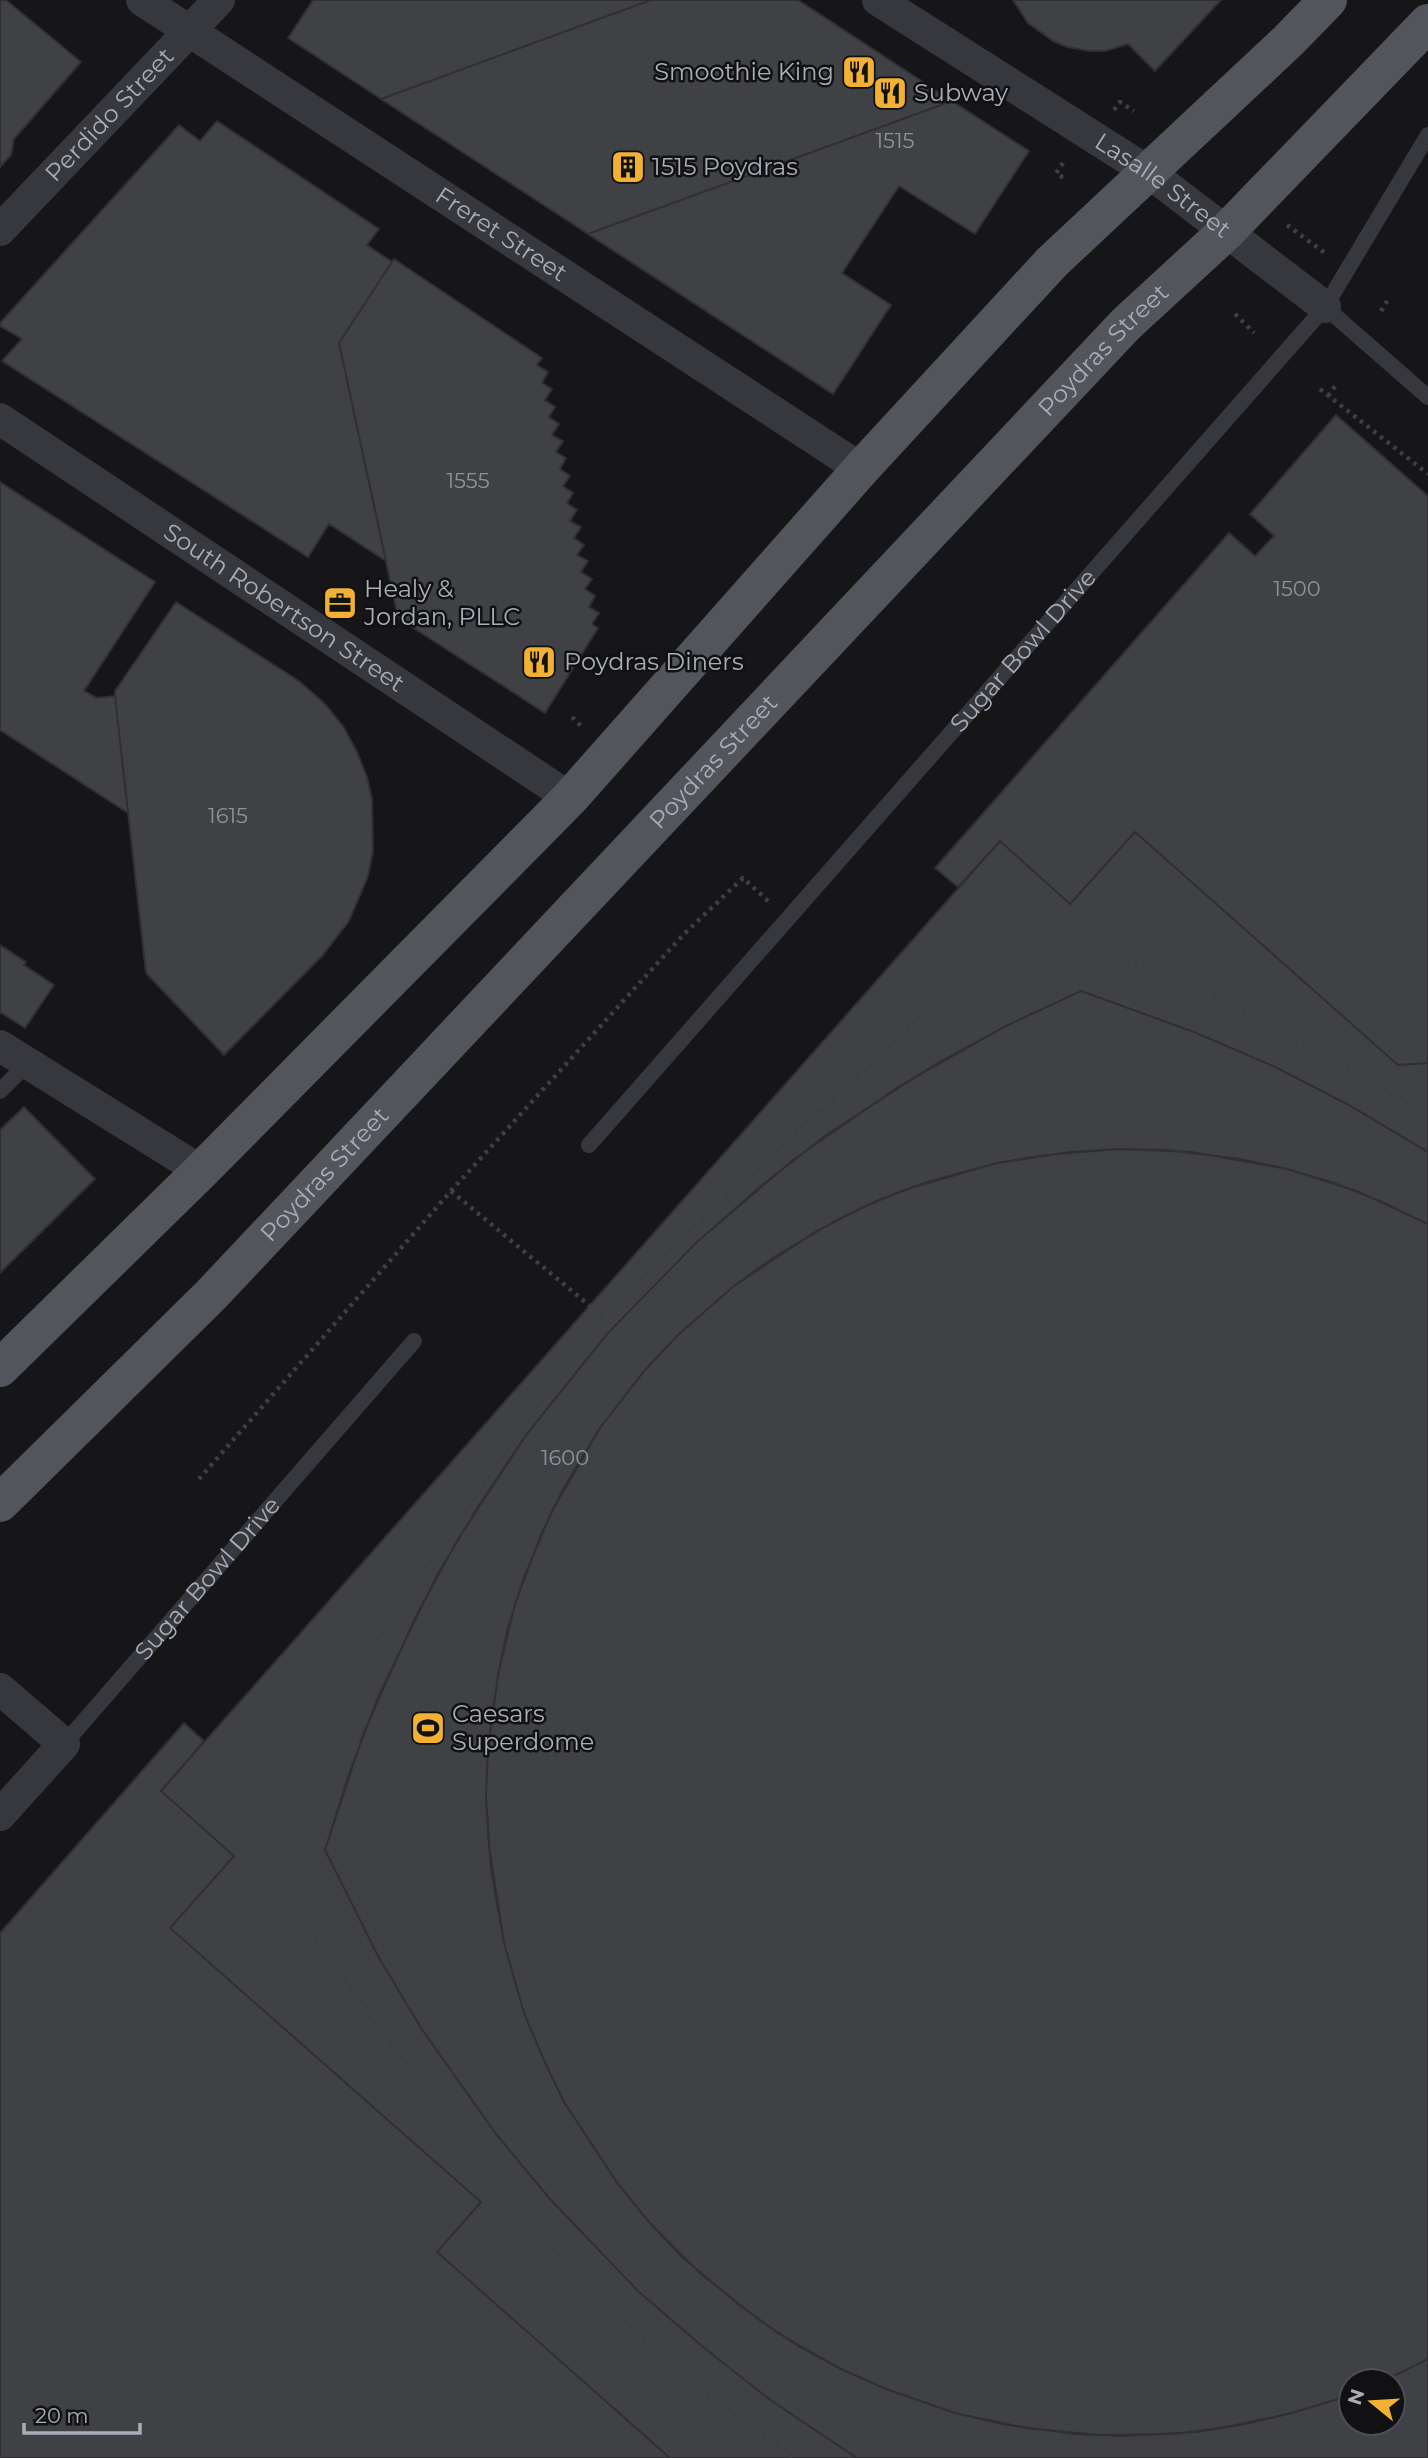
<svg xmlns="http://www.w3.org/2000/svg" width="1428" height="2458" font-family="Montserrat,sans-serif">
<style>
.building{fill:#404145;stroke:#303034;stroke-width:2}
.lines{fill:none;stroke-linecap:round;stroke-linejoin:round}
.path{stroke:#3d3f44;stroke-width:4.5;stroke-dasharray:3.5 5;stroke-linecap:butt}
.service{stroke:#37383d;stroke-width:16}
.minor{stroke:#37383d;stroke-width:32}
.primary{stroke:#53555c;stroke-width:38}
.labels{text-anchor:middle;stroke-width:5;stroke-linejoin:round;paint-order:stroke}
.number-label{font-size:21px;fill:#8e929b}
.poi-label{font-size:24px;fill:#a8adb8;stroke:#111113;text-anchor:start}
.street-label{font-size:24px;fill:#a8adb8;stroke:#111113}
</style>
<rect width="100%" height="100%" fill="#161618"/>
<path class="building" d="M0,0H6L81,62L14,139L11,155L0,167Z
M313,0H651L381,99L288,38Z
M651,0H798L952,101L588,234L381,99Z
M651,0H798L952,101L588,234L381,99Z
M1013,0H1221L1155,71L1128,44L1105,51H1090L1067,47L1053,41L1028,23Z
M952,101L1029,151L975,234L899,186L842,273L891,305L833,394L588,234Z
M217,121L379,229L367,245L392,262L339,343L386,561L329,524L308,557L2,361L22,339L0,326V323L179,125L200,141Z
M394,259L542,358L537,365L548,372L542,383L552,389L545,400L555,407L549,417L559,424L552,435L563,441L556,452L566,458L560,469L570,476L563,486L573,493L567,503L577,510L570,521L581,527L574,538L584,545L577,555L588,561L581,572L592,579L585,589L595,596L589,607L599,613L592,624L598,628L545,713L398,618L339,343Z
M1336,415L1428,496V1063L1398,1065L1135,832L1070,904L1000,841L958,887L935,868L1229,533L1255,556L1274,536L1250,514Z
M0,482L155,582L84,691L97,698L115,696L128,813L0,730Z
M176,602L299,681L324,703L343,726L357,752L367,777L372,799L373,851L368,876L349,921L322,956L224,1055L146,973L115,696V691Z
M1135,832L1398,1065L1428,1063V1152L1347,1104L1273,1066L1194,1032L1081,991L1008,1025L898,1087L793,1160L697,1242L607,1334L526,1435L457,1541L415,1618L364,1732L325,1850L378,1956L421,2028L496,2134L550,2199L638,2291L703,2347L769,2399L857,2458H670L437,2252L481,2202L170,1928L234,1856L161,1791L1000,841L1070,904Z
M0,945L26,962L24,965L54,985L25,1028L0,1012Z
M1081,991L1194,1032L1273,1066L1347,1104L1421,1148L1428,1152V1224L1380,1201L1334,1183L1287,1169L1240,1159L1167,1150L1119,1149L1070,1152L997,1163L904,1190L859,1209L815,1232L734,1286L679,1334L645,1370L600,1428L551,1513L523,1580L508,1627L498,1675L488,1748L486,1797L489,1846L504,1943L524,2013L543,2058L564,2102L618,2184L649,2222L701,2274L758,2319L798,2346L841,2369L886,2389L955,2413L1026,2428L1099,2435L1173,2434L1221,2428L1292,2413L1351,2395V2423H1393V2381H1384L1428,2359V2458H857L769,2399L703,2347L638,2291L550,2199L496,2134L421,2028L378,1956L325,1850L350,1771L379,1695L436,1577L479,1505L526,1435L607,1334L697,1242L761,1186L826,1135L934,1065L1008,1025Z
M24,1107L95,1179L0,1273V1130Z
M1119,1149L1192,1152L1287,1169L1357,1191L1428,1224V2359L1384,2381H1351V2395L1292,2413L1245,2424L1197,2432L1124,2436L1075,2434L1002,2424L955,2413L886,2389L841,2369L778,2333L738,2304L682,2257L649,2222L618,2184L564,2102L543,2058L524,2013L504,1943L491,1870L486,1797L488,1748L498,1675L515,1604L541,1535L562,1491L600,1428L645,1370L679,1334L734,1286L774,1257L837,1220L881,1199L927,1182L997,1163L1045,1155Z
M184,1723L204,1741L161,1791L234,1856L170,1928L481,2202L437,2252L670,2458H0V1933Z"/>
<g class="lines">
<path class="path" d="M1114,110L1120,102L1134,111
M1063,163L1056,173L1065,179
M1287,225L1325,253
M1381,311L1389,298
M1235,314L1254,333
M1320,389L1428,474
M1328,396L1338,382
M572,717L581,726
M451,1191L601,1315L951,989L1064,945L1174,973L1428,1114
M601,1315L321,1720L283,1838L308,1929L413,2075L576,2277L691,2382L795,2458
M199,1479L451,1191L683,935L743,878L769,902"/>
<g class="service">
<path d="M1325,307L1428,397"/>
<path d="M0,1091L28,1063"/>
<path id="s1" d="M589,1145L1325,307L1428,135"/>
<path id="s2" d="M64,1744L414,1341"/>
</g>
<g class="minor">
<path id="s3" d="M142,0L861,469"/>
<path id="s4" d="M878,0L1147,171L1325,307"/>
<path id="s5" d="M0,230L219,0"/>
<path id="s6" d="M0,419L570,798"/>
<path d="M0,1046L201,1171"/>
<path d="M0,1689L64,1744L0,1815"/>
</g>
<g class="primary">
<path d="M0,1368L201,1171L570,798L861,469L1052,262L1288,41L1328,0"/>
<path id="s7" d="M0,1503L211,1295L1126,324L1226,232L1428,23"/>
</g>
</g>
<defs>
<g id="restaurant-square" transform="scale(1.75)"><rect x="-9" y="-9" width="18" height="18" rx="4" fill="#f2b134" stroke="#111113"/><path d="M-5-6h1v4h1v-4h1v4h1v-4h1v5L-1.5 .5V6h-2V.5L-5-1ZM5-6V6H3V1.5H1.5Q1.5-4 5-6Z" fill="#111"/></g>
<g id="building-square" transform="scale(1.75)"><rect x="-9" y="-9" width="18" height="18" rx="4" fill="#f2b134" stroke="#111113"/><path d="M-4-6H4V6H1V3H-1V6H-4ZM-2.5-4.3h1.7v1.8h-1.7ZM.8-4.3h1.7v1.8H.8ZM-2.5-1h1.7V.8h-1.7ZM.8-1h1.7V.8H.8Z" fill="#111"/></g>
<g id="office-square" transform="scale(1.75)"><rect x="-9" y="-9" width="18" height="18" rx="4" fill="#f2b134" stroke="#111113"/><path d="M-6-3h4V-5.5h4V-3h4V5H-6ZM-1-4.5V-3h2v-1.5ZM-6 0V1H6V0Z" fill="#111"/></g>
<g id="stadium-square" transform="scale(1.75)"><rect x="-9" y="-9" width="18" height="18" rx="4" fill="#f2b134" stroke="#111113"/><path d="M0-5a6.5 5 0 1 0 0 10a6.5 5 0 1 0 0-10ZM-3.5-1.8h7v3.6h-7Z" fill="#111"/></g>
</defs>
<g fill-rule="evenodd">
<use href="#restaurant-square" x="859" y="72"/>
<use href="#restaurant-square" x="890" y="93"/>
<use href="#building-square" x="628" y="167"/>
<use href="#office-square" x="340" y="603"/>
<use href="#restaurant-square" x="539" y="662"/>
<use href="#stadium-square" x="428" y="1728"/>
</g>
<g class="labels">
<g class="number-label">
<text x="895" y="148">1515</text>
<text x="468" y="488">1555</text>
<text x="1297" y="596">1500</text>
<text x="228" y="823">1615</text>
<text x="565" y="1465">1600</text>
</g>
<g class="poi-label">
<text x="834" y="80" text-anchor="end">Smoothie King</text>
<text x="914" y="101">Subway</text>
<text x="652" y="175">1515 Poydras</text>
<text x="364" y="597">Healy &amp;<tspan x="364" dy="28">Jordan, PLLC</tspan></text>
<text x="564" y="670">Poydras Diners</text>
<text x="452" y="1722">Caesars<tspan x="452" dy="28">Superdome</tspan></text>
</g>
<g class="street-label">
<text dy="8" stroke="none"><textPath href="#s5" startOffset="159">Perdido Street</textPath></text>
<text dy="8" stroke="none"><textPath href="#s4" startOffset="340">Lasalle Street</textPath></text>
<text dy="8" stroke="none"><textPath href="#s3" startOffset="429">Freret Street</textPath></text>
<text dy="8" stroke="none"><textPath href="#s7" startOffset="1596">Poydras Street</textPath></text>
<text dy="8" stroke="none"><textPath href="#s6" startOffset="341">South Robertson Street</textPath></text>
<text dy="8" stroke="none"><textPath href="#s1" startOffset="658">Sugar Bowl Drive</textPath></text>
<text dy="8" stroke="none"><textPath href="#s7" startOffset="1029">Poydras Street</textPath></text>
<text dy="8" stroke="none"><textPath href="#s7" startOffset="462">Poydras Street</textPath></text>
<text dy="8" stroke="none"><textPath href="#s2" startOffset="219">Sugar Bowl Drive</textPath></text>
</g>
</g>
<g transform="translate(1372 2402) rotate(288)"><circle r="33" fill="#111113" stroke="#4d4f55" stroke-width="2"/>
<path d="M0-5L12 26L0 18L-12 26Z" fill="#f2b134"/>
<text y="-10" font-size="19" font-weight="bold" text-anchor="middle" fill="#a8adb8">N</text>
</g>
<path d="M24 2423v10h116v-10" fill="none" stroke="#a8adb8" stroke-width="3.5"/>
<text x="35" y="2423" font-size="21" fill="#a8adb8" stroke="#111113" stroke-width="5" paint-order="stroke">20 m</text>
</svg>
